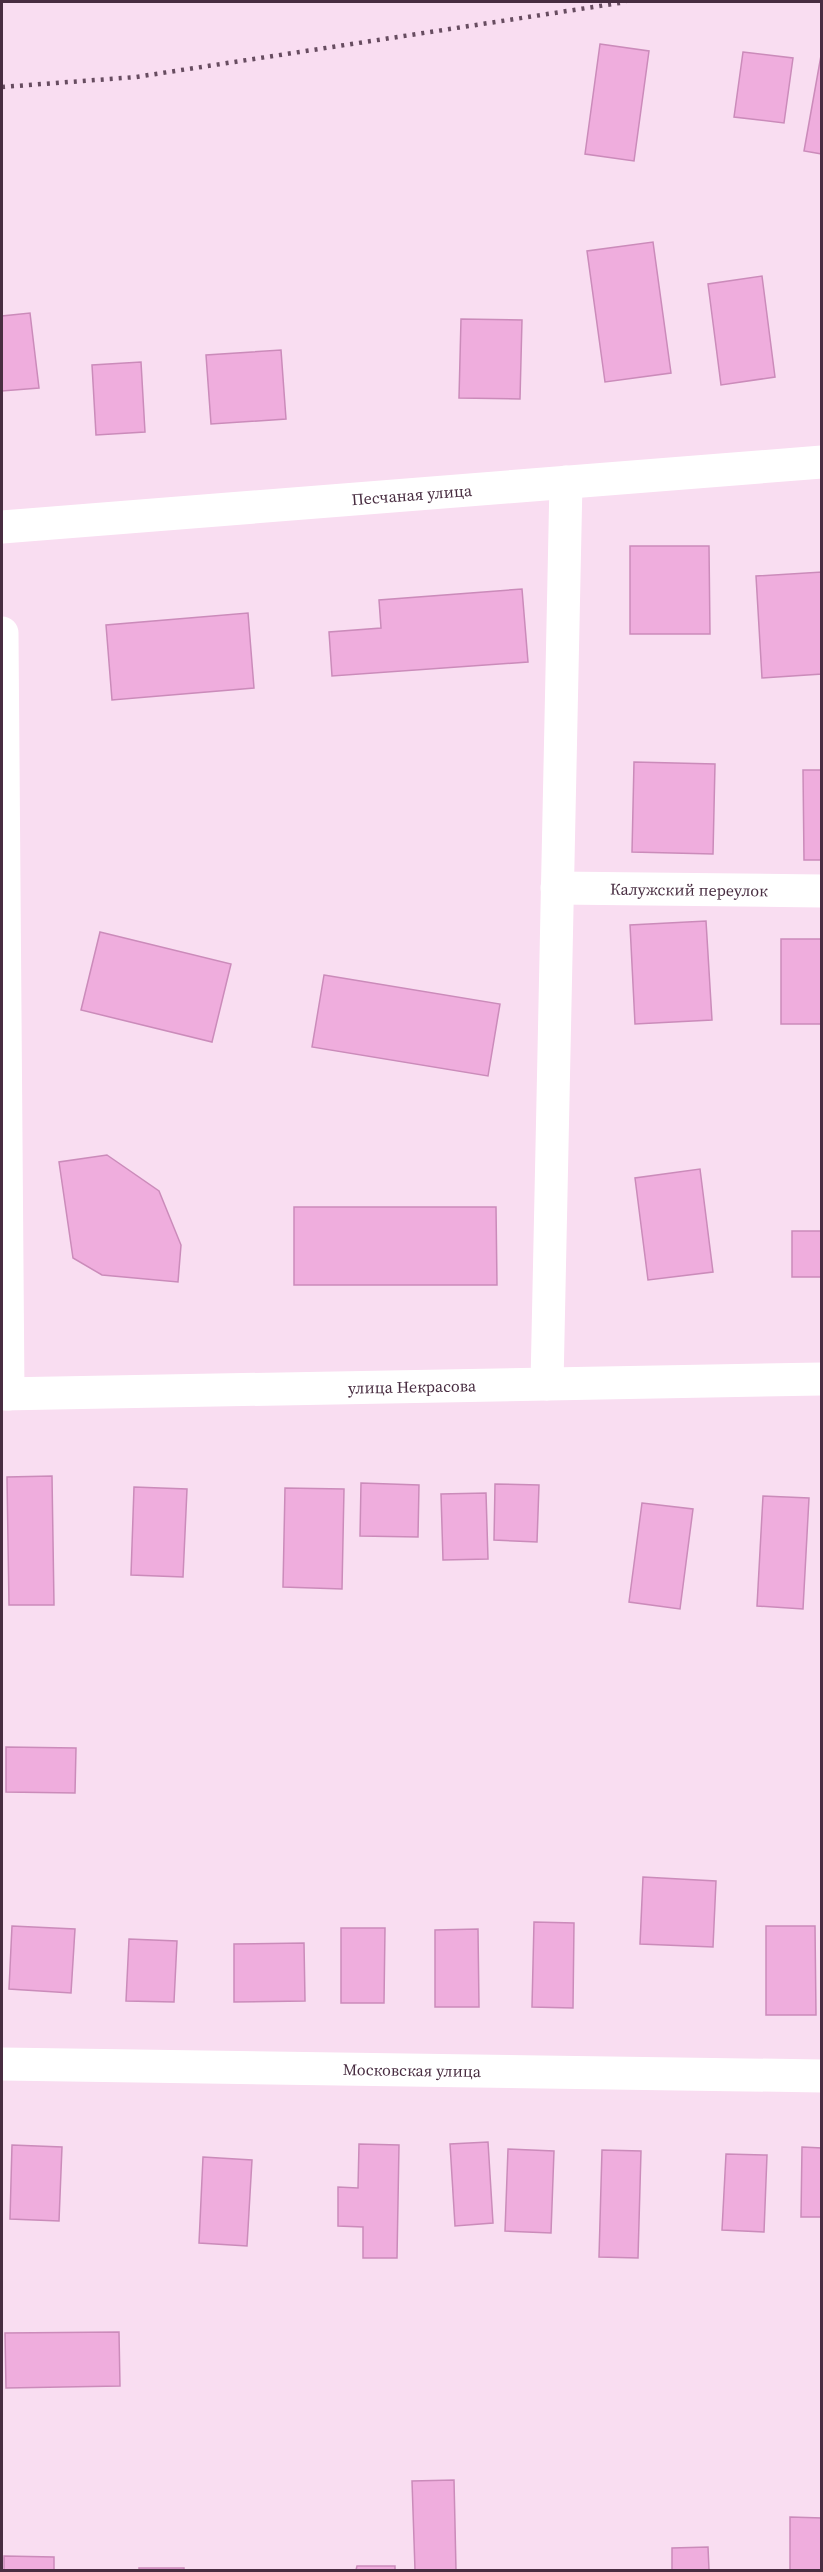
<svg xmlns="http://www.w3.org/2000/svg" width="823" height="2572" font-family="'Source Serif 4',serif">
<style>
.building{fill:#efaddd;stroke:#cb8bba;stroke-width:1.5}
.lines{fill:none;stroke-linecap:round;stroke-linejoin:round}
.minor{stroke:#fff;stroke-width:33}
.major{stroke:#fff;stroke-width:33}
.rail{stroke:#674c60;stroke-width:4.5;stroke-dasharray:3 6;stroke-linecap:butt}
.labels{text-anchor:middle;stroke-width:4.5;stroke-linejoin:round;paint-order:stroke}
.street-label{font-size:16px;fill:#482d41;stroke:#f9ddf1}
</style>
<rect width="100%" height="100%" fill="#f9ddf1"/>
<path class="building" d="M600,44L649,51L634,161L585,154Z
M822,50V154L804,151Z
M743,52L793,58L784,123L734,117Z
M653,242L671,373L605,382L587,251Z
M762,276L775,377L721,385L708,284Z
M30,313L39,388L2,391V316Z
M461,319L522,320L520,399L459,398Z
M281,350L286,419L211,424L206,355Z
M141,362L145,432L96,435L92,365Z
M630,546H709L710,634H630Z
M822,572V674L762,678L756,576Z
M522,589L528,662L332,676L329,632L381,628L379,600Z
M248,613L254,688L112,700L106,625Z
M634,762L715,764L713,854L632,852Z
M803,770H822V860H804Z
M706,921L712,1020L635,1024L630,925Z
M100,932L231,964L212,1042L81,1010Z
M781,939H822V1024H781Z
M324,975L500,1004L488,1076L312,1047Z
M107,1155L159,1191L181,1245L178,1282L102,1275L73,1258L59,1162Z
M700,1169L713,1272L648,1280L635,1178Z
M294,1207H496L497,1285H294Z
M792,1231H822V1277H792Z
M52,1476L54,1605H9L7,1477Z
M361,1483L419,1485L418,1537L360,1536Z
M495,1484L539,1485L537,1542L494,1540Z
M134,1487L187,1489L183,1577L131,1575Z
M285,1488L344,1489L342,1589L283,1587Z
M486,1493L488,1559L443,1560L441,1494Z
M763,1496L809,1498L803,1609L757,1606Z
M642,1503L693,1509L680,1609L629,1602Z
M6,1747L76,1748L75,1793L6,1792Z
M643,1877L716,1881L713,1947L640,1944Z
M534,1922L574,1923L573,2008L532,2007Z
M12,1926L75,1929L71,1993L9,1989Z
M766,1926H815L816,2015H766Z
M341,1928H385L384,2003H341Z
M478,1929L479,2007H435V1930Z
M129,1939L177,1941L174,2002L126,2001Z
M304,1943L305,2001L234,2002V1944Z
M488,2142L493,2223L455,2226L450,2144Z
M359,2144L399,2145L397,2258H363V2227L338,2226V2187L358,2188Z
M12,2145L62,2147L59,2221L10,2219Z
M802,2147L822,2148V2217H801Z
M508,2149L554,2151L551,2233L505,2231Z
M602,2150L641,2151L638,2258L599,2257Z
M726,2154L767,2155L764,2232L722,2230Z
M203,2157L252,2160L247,2246L199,2243Z
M119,2332L120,2386L6,2388L5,2333Z
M454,2480L456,2570H415L412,2481Z
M790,2517L822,2518V2570H790Z
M708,2547L709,2570H672V2548Z
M4,2556L54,2557V2570H4Z
M357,2566H395V2570H356Z
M139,2568H184V2570H139Z"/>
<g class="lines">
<g class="minor">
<path id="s1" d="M2,527L822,462"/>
<path d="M2,633L8,1394"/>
<path id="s2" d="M557,888L822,891"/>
<path d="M547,1384L566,482"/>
<path id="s3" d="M2,1394L822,1379"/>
</g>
<path class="major" id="s4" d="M2,2064L822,2076"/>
<path class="rail" d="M2,87L136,77L626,2"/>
</g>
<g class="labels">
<g class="street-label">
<text dy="6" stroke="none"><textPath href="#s1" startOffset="411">Песчаная улица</textPath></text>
<text dy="6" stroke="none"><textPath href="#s2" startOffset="132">Калужский переулок</textPath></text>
<text dy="6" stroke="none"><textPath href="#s3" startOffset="410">улица Некрасова</textPath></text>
<text dy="6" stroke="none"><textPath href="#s4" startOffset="410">Московская улица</textPath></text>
</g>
</g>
<rect width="823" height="2572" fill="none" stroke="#482d41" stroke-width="6"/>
</svg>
